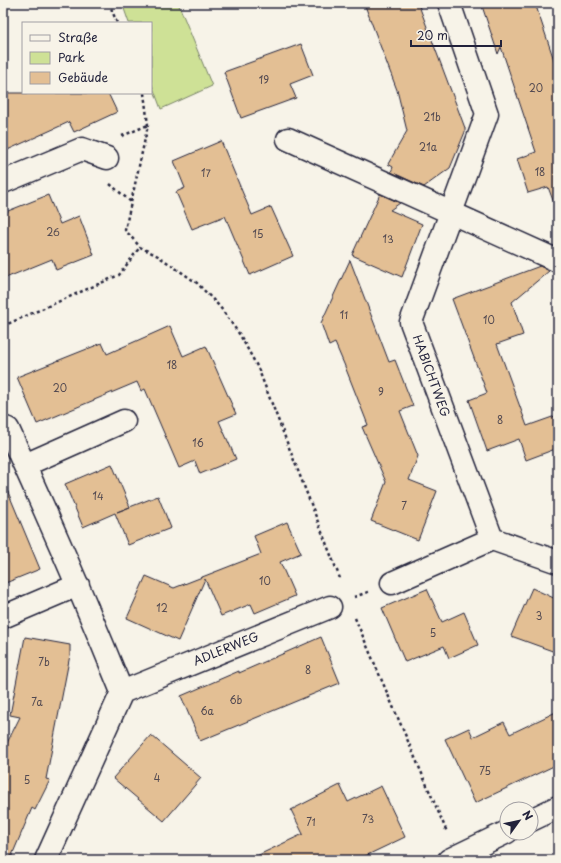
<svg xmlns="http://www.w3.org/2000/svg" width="561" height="863" font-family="'Playpen Sans',sans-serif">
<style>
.green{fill:#cee196;stroke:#788268}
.building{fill:#e3bf94;stroke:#22223b}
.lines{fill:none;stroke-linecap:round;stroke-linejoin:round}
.street-casing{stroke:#22223b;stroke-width:25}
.path{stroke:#22223b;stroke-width:2.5;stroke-dasharray:3 3;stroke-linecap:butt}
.street{stroke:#f7f3e8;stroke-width:22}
.labels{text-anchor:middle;stroke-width:3;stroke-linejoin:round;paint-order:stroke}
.number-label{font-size:10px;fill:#524951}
.street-label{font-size:12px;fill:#22223b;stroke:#f7f3e8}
</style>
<rect width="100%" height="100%" fill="#f7f3e8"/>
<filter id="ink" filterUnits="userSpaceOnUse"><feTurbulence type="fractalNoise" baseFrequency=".025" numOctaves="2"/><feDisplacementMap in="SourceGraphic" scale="8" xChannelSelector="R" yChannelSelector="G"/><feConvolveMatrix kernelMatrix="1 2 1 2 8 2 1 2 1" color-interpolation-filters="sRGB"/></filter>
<g filter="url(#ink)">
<path class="green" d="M122,3H178L212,86L161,109L151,82V23H129Z"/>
<path class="building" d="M364,3H418L465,128V132L450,168L424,187L391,172L393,167L388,164L407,131L397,90Z
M481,3H535L558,72V202L554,203L548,187L528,193L517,159L536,152L501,47L498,54Z
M301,44L313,75L290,84L296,98L241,118L224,72Z
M3,93H108L117,112L74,132L69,122L3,152Z
M221,141L252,215L271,207L293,256L250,275L225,216L192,229L176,192L185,188L174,161Z
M380,194L400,203L390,210L422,224L402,277L352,255Z
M48,195L60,224L79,216L94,255L56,270L52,259L3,279V213Z
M350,260L389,362L395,360L413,406L400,411L418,456L409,480L437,491L418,540L371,521L386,482L362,427L368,425L344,364L335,343L329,346L321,323Z
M540,266L549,271L512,302L523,335L497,344L527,426L558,415V448L526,460L519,439L487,451L469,400L487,393L452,299Z
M170,326L183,356L206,346L236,414L219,421L236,459L200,474L195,461L179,468L145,389L141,391L137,382L37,424L17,377L102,343L107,354Z
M112,464L130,507L117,512L158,496L171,528L128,545L115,513L83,527L65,484Z
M3,480L40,569L3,584Z
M287,522L301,553L280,562L295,596L255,613L251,604L221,616L205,579L178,641L127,618L146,576L174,588L261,554L254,536Z
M532,588L558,600V653L511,636Z
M427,589L442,622L464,612L478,645L449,658L444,646L405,662L382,608Z
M25,637L70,645V655L46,779L50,780L35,810L32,808L10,860H3V751L20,717L10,715Z
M321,637L340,683L200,741L181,696L239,671V673Z
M558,711V764L475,803L445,739L469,728L473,737L504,722L510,734Z
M151,735L201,778L164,821L113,778Z
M340,785L348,802L381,786L405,837L357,860H248L303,834L291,810Z"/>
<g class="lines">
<g class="street-casing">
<path id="street" d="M449,3L487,114L411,322L492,539L558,562
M288,139L558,261
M3,182L82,149L107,158
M3,427L8,429C48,516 86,603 122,692L46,860
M25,465L124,421
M392,583L492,539
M3,617L78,585
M122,692L330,607
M531,820L558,807
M449,860L507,832"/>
</g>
<path class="path" d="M109,3L117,23
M144,93L148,125L125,230L140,247L158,256L197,283L220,307L240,335L258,368L341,581
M122,136L148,125
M110,184L131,202
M3,326L119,275L140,247
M354,597L368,592
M355,618L447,832"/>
<use href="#street" class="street"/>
</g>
</g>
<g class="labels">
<g class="number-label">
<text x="264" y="84">19</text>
<text x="536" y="92">20</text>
<text x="432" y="121">21b</text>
<text x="428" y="151">21a</text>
<text x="540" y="176">18</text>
<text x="206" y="177">17</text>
<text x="53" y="236">26</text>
<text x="258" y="238">15</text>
<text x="388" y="243">13</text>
<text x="344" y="319">11</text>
<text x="489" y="324">10</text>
<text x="172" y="369">18</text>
<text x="60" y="392">20</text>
<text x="381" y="396">9</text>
<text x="500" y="424">8</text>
<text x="198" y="447">16</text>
<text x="98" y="500">14</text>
<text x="404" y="510">7</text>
<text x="265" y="585">10</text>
<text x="162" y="612">12</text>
<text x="539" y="620">3</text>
<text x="433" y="637">5</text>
<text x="44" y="666">7b</text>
<text x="308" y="674">8</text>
<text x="236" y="704">6b</text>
<text x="37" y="706">7a</text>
<text x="207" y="715">6a</text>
<text x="485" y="775">75</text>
<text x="157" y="782">4</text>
<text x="27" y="784">5</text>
<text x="368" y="823">73</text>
<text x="311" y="826">71</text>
</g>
<g class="street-label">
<text transform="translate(431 376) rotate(70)" y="4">HABICHTWEG</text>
<text transform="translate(226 649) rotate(-22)" y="4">ADLERWEG</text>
</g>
</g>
<rect width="561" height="863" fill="none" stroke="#f7f3e8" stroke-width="16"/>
<rect x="8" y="8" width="545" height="847" fill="none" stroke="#22223b" stroke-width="1.5" filter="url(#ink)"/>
<rect x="22" y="22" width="130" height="72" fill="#f7f3e8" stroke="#a29fa3"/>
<rect x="30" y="35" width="20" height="6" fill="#f7f3e8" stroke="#a29fa3"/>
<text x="58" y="42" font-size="12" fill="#22223b">Straße</text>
<rect x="30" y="52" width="20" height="12" fill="#cee196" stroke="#a29fa3"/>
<text x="58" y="62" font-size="12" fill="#22223b">Park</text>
<rect x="30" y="72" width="20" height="12" fill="#e3bf94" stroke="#a29fa3"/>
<text x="58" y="82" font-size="12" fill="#22223b">Gebäude</text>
<g transform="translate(519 821) rotate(57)"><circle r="19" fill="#f7f3e8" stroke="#a29fa3"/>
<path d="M0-3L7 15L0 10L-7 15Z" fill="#22223b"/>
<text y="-6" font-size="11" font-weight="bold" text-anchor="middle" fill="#22223b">N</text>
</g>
<path d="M411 40v6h90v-6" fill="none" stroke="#22223b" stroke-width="2"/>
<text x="417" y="40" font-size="12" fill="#22223b" stroke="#f7f3e8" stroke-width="3" paint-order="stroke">20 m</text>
</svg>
